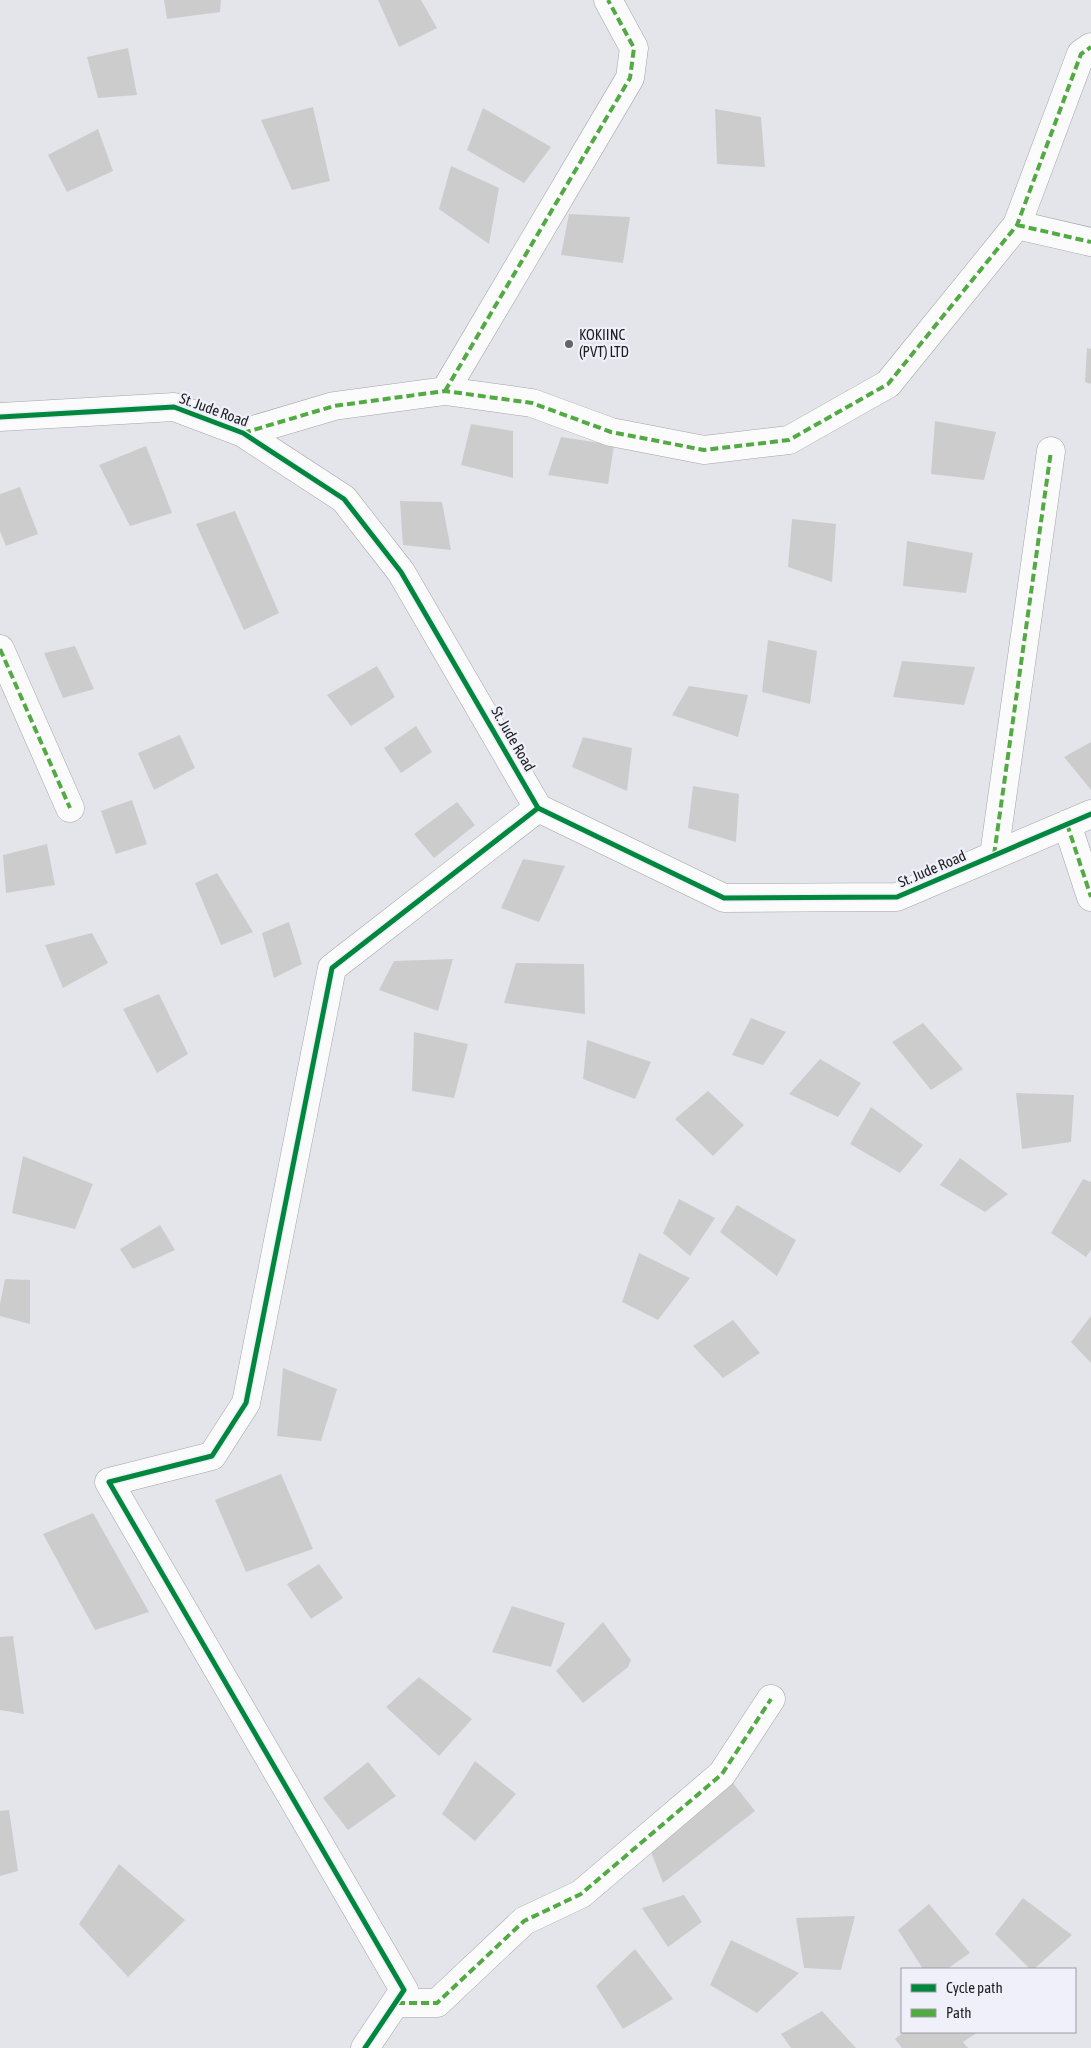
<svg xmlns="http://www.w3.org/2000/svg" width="1091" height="2048" font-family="'Asap Condensed',sans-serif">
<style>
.building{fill:#cdcccd}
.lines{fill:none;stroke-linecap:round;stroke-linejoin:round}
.street-casing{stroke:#a4a4a8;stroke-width:29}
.street{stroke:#fbfbfc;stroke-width:28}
.quiet{stroke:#52aa43;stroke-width:4;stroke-dasharray:8 4;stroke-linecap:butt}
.cycleway-casing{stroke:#eff0f9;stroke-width:8}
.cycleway{stroke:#00873e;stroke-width:5}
.poi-dot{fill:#646468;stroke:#eff0f9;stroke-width:2}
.labels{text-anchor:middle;stroke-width:4.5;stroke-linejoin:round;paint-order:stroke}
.poi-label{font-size:15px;fill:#1f1f22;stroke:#eff0f9;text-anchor:start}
.street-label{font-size:15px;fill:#1f1f22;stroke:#eff0f9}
</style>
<rect width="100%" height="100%" fill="#e4e5ea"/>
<path class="building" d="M164,0H221L220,12L167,19Z
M378,0H421L437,28L399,47Z
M128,48L137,95L98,98L87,57Z
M313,107L330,181L292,190L261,120Z
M483,108L551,147L524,183L467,150Z
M715,109L761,117L765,167L717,164Z
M98,129L113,171L67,192L48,155Z
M451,166L499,188L489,244L439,209Z
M569,214L630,217L623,263L561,255Z
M1087,348L1091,349V384L1085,382Z
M935,421L996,432L984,480L931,474Z
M471,424L513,431V478L461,465Z
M561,437L614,445L608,484L548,475Z
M146,446L172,513L130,526L99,465Z
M20,487L38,534L6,546L0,531V494Z
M400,501L442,502L451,550L403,545Z
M235,511L279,613L244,630L196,524Z
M792,519L836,524L832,582L788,567Z
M907,541L973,553L966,593L903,586Z
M768,640L817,651L810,704L762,692Z
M75,646L94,689L63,698L44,653Z
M902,661L975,667L964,705L893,697Z
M377,666L395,697L351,726L327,695Z
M689,686L748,695L738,737L672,715Z
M416,726L432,752L401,773L384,748Z
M180,735L195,768L154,790L138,753Z
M583,737L632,748L627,791L572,767Z
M1091,742V790L1064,757Z
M693,786L739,794L736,842L688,828Z
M132,800L147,844L116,854L101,811Z
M457,802L475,825L434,858L414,834Z
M47,844L55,885L6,893L3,855Z
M523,859L565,866L539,922L501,908Z
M217,873L253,932L221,945L195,883Z
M289,922L302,964L274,978L262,933Z
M92,933L108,963L63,988L45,945Z
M453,959L438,1011L379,990L394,961Z
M516,963L584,964L585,1014L504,1003Z
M159,994L188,1054L157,1073L123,1009Z
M751,1018L786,1032L763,1065L732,1055Z
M923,1023L963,1069L931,1090L892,1042Z
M414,1032L468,1044L454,1098L412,1091Z
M587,1040L651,1062L635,1099L583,1079Z
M820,1059L861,1083L838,1117L789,1094Z
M708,1091L744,1125L713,1156L675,1119Z
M1016,1093L1074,1095L1071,1142L1022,1149Z
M871,1107L923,1145L900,1173L850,1144Z
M23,1156L93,1184L75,1229L12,1213Z
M960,1158L1008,1194L985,1212L940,1185Z
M1083,1179L1091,1182V1250L1086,1257L1051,1233Z
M679,1199L715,1218L690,1256L663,1233Z
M737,1205L796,1240L777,1276L720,1232Z
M160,1225L175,1250L133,1269L120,1249Z
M639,1253L690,1278L658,1320L622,1302Z
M5,1279L30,1280V1324L0,1316V1304Z
M1091,1316V1363L1071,1342Z
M733,1320L760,1353L723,1378L693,1346Z
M283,1368L337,1389L321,1441L277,1436Z
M281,1474L313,1549L246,1572L215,1500Z
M93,1513L149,1612L95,1630L43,1534Z
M319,1564L343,1598L311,1619L287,1584Z
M512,1606L565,1623L551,1667L492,1652Z
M603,1622L631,1660L628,1667L583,1703L556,1671Z
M13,1636L24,1714L0,1710V1637Z
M419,1677L472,1719L439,1756L386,1707Z
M475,1761L516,1794L475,1841L442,1814Z
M368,1762L396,1796L348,1830L323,1798Z
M733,1783L755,1811L663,1883L651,1852Z
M9,1810L18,1871L0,1876V1811Z
M119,1864L185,1920L128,1977L79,1924Z
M684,1895L702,1922L668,1947L642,1908Z
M1023,1898L1072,1935L1034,1969H1030L995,1934Z
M929,1904L970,1953L947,1969H923L898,1930Z
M855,1916L841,1970L804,1968L796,1918Z
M731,1940L799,1973L757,2013L710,1985Z
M635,1949L673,1999L623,2029L596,1986Z
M822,2011L856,2048H791L781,2034Z
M904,2032H978L963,2042L968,2048H902L895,2039Z"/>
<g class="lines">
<g class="street-casing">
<path id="street" d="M1017,225L1091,242
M445,391L630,78L634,48L608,0
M0,417L174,407L243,433L344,499L401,572L538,808L724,898L897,897L1091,814
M243,433L334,406L445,391L532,403L611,432L704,450L789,440L888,384L1017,225L1081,54L1091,47
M0,649L70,808
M1067,824L1091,897
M994,855L1051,451
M397,2003H437L524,1921L581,1894L722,1774L771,1699
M365,2048L404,1990L109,1482L212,1456L246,1403L332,968L538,808"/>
</g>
<use href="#street" class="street"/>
<path class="quiet" d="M1017,225L1091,242
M445,391L630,78L634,48L608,0
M243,433L334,406L445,391L532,403L611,432L704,450L789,440L888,384L1017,225L1081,54L1091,47
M0,649L70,808
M1067,824L1091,897
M994,855L1051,451
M397,2003H437L524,1921L581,1894L722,1774L771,1699"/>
<g class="cycleway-casing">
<path id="cycleway" d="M0,417L174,407L243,433L344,499L401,572L538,808L724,898L897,897L1091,814
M365,2048L404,1990L109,1482L212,1456L246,1403L332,968L538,808"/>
</g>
<use href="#cycleway" class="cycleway"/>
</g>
<circle class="poi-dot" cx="569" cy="344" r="5"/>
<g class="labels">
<g class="poi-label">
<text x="579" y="340">KOKIINC<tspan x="579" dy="17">(PVT) LTD</tspan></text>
</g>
<g class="street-label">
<text transform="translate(214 410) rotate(20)" y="5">St. Jude Road</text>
<text transform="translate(513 739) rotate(60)" y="5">St. Jude Road</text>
<text transform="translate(932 869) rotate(-23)" y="5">St. Jude Road</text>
</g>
</g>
<rect x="901" y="1968" width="175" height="65" fill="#eff0f9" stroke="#9c9ca3"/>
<rect x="911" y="1984" width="25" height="8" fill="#00873e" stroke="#9c9ca3"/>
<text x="946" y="1993" font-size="15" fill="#1f1f22">Cycle path</text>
<rect x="911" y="2009" width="25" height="8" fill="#52aa43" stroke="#9c9ca3"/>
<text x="946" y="2018" font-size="15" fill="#1f1f22">Path</text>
</svg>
